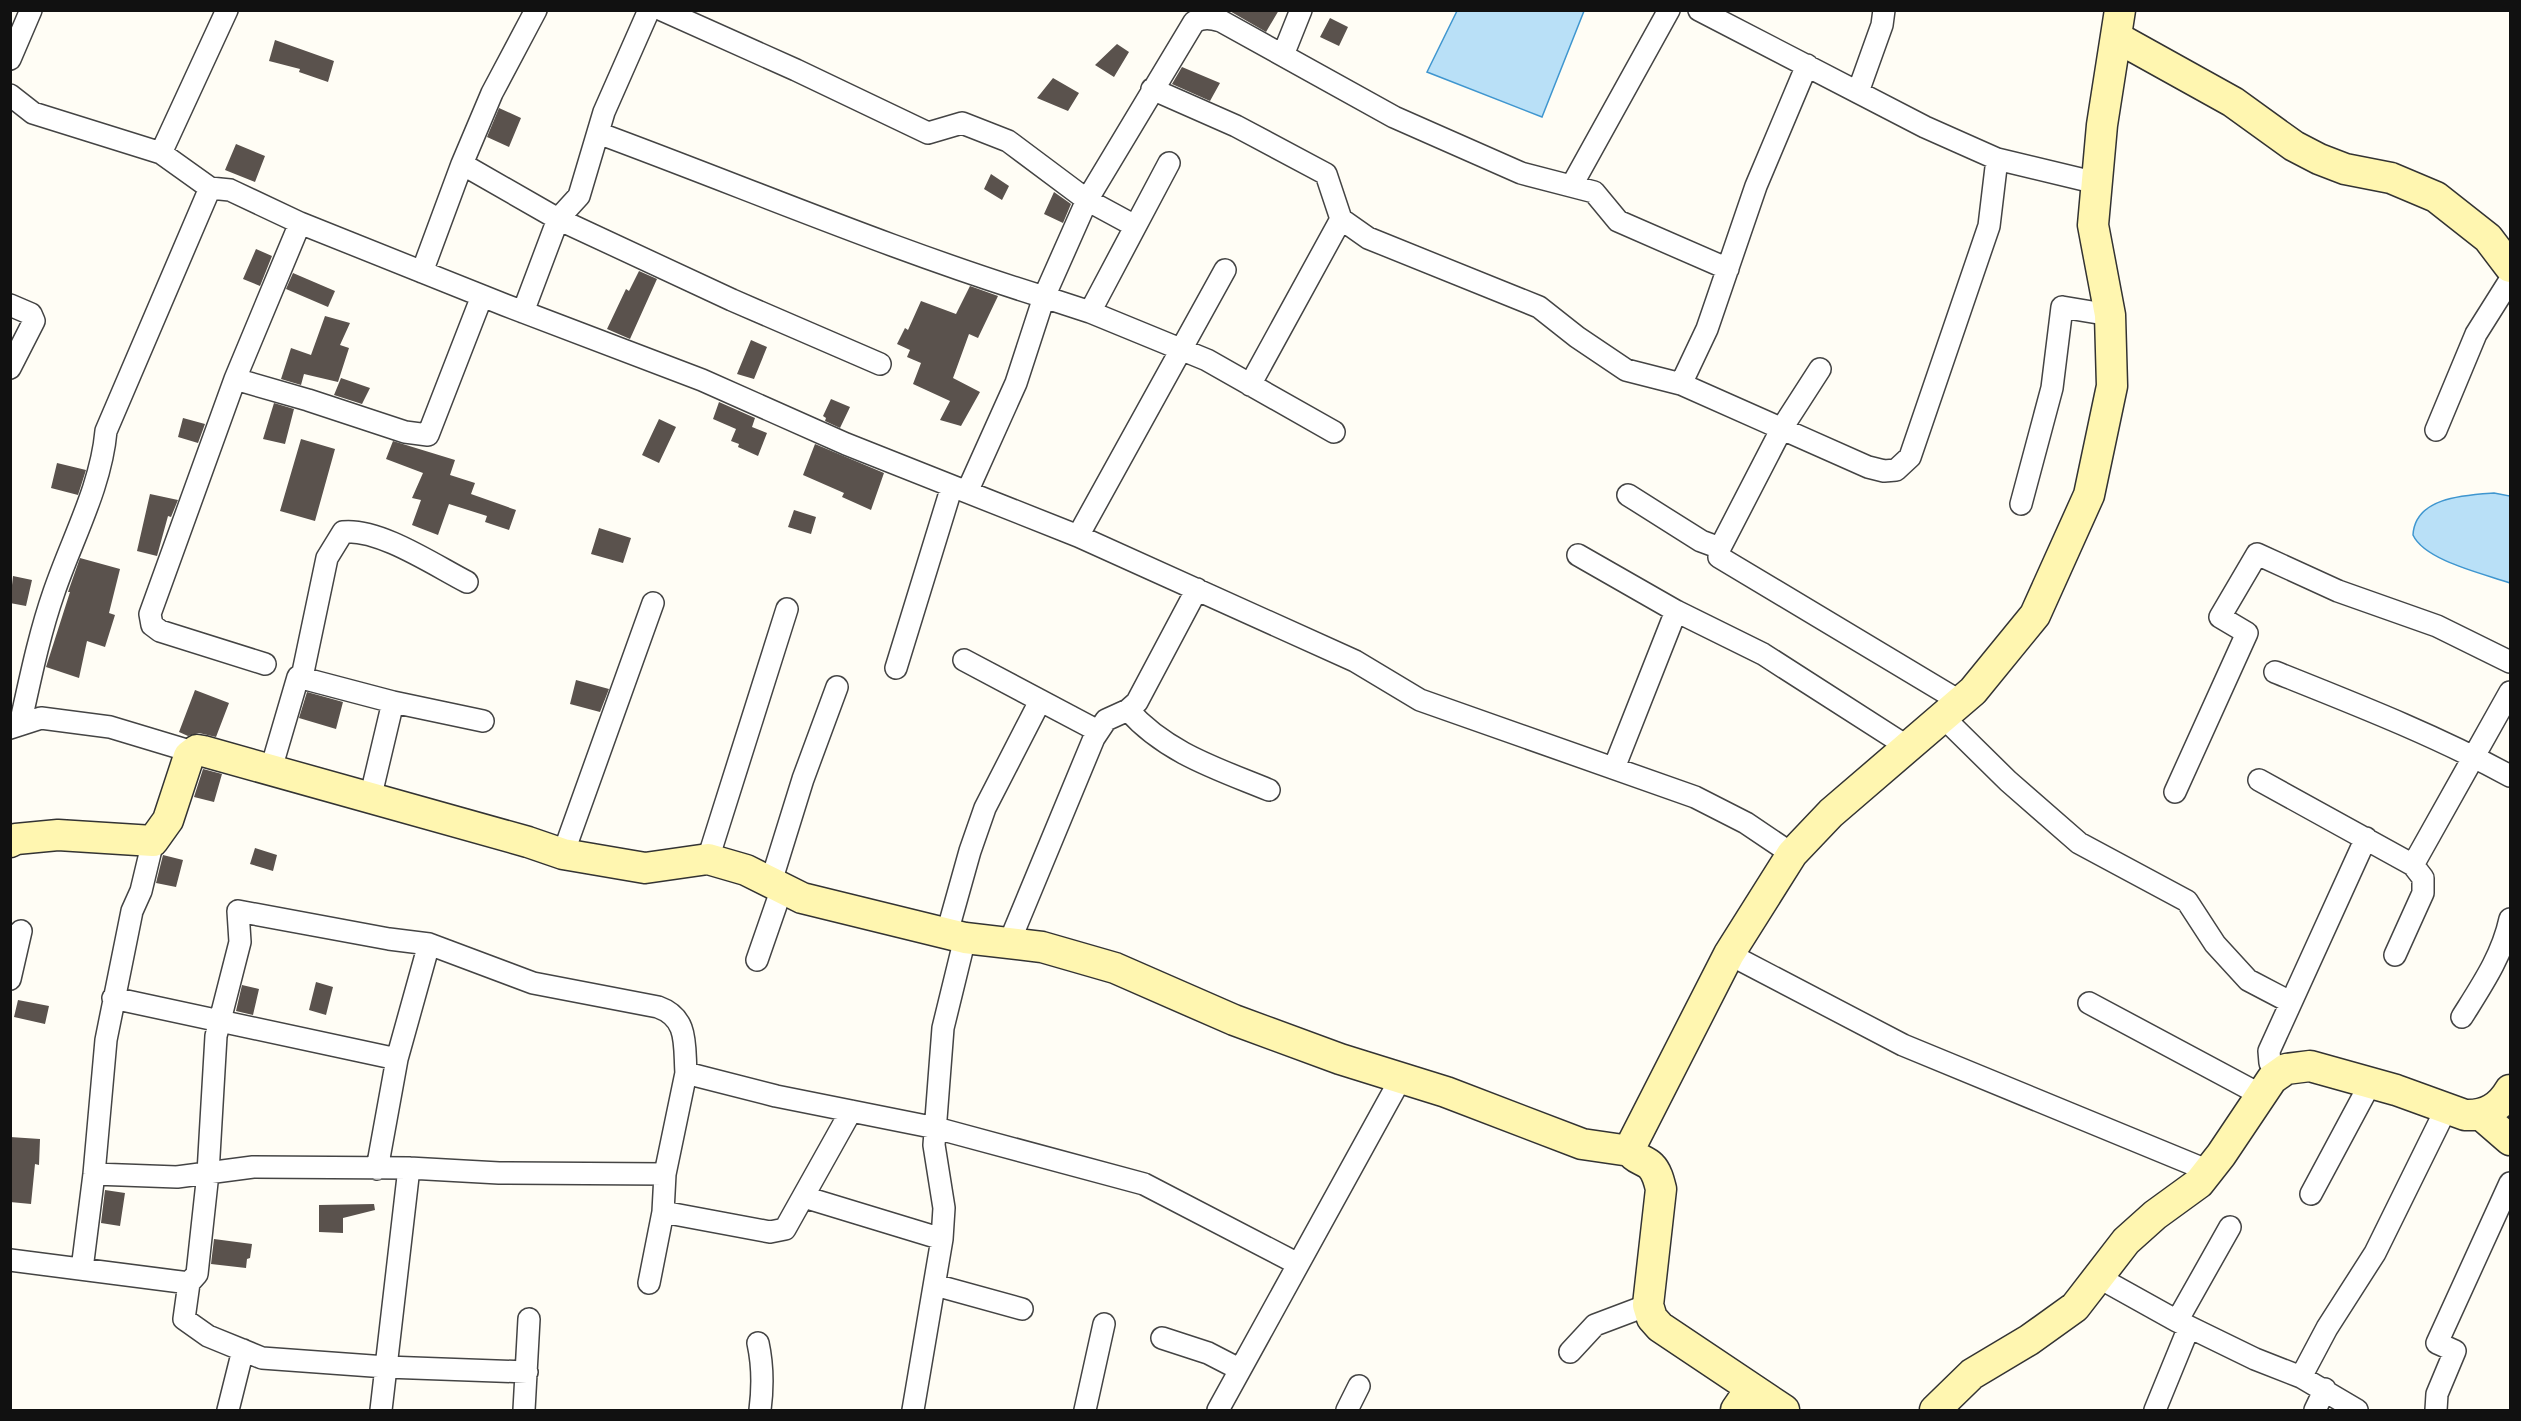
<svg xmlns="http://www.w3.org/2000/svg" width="2521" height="1421" font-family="Georgia,serif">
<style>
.water{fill:#b9e0f7;stroke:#3f96cf;stroke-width:1.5}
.building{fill:#5a524d}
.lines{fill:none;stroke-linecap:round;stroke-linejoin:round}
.street-casing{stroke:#444;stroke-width:24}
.secondary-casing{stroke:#333;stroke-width:33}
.street{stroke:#fff;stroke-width:21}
.secondary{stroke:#fff6b0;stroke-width:30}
</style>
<rect width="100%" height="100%" fill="#fffdf5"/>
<path class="water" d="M1457,11H1584L1542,117L1427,72Z
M2494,493L2510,496V583C2485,574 2425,561 2413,535C2415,497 2465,495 2494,493Z"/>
<path class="building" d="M1228,10H1279L1266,32Z
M1330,18L1348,27L1339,46L1320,37Z
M275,40L334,61L328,82L299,72L300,69L269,61Z
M1117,44L1129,52L1114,77L1095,65Z
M1182,67L1220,83L1210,101L1172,84Z
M1053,78L1079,93L1068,111L1037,98Z
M499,108L521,118L509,147L487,137Z
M236,144L265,156L255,182L225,170Z
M991,174L1009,186L1002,200L984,189Z
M1054,192L1071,204L1063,223L1044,214Z
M256,249L272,256L260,286L243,279Z
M639,271L657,279L630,339L607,329L626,289L629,291Z
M293,273L335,291L328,307L286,289Z
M970,286L998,296L978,338L969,334L953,378L980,392L961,426L940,420L950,401L913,384L921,363L907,357L910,350L897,344L905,328L908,330L921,301L956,314Z
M325,316L350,323L340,345L349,348L338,382L304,374L301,385L281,379L291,348L311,355Z
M751,340L767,347L754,379L737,374Z
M341,378L370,388L362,404L334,395Z
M831,399L850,407L840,428L825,421L826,418L823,416Z
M719,402L755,418L752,427L767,433L758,456L738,447L739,444L731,441L736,429L713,419Z
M274,403L294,409L285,444L263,439Z
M183,418L205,424L198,443L178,437Z
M659,419L676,427L659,463L642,455Z
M301,439L335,449L315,521L280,511Z
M393,441L455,460L450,475L475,483L471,494L516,510L509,530L485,522L487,516L449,504L438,535L412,525L421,500L412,498L423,473L386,459Z
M815,444L884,473L871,510L842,497L844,493L803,475Z
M57,463L86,470L78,495L51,488Z
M150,494L178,500L171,517L168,516L157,556L137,551Z
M794,510L816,517L811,534L788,527Z
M599,528L631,538L623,563L591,554Z
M80,558L120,569L109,613L115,615L105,647L87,641L79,678L46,667L70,592H68Z
M13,576L32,580L26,606L10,603Z
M576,680L609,689L600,712L570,704Z
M195,690L229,703L216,737L199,733L188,736L179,732Z
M307,692L343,702L336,729L299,718Z
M203,769L222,774L214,802L194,797Z
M255,848L277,855L273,871L250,864Z
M163,855L183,860L176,887L156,883Z
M316,982L333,987L326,1015L309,1010Z
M242,985L259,989L253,1015L236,1011Z
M18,1000L49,1006L45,1024L14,1017Z
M10,1137L40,1139L39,1165L35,1164L31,1204L10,1202Z
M105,1190L125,1193L120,1226L101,1223Z
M374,1204L375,1210L343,1218V1233L319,1232V1205Z
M214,1239L252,1244L250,1258L247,1259L246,1268L211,1264Z"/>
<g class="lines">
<g class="street-casing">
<path id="street" d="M662,10L796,70L928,133L962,123L1008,141L1087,200L1194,22C1204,17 1210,18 1221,21L1394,117L1521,173L1594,192L1618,221L1728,269
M1699,10L1925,127L1997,159L2097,183
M1283,55L1301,10
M10,59L31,10
M1152,89L1236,126L1326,174L1341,219L1368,238L1539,307L1577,337L1626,370L1681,384L1707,329L1756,186L1807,65
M1858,92L1882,25L1884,10
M10,95L33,113L161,153L210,188L230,190L300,223L235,379L150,614L152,625L160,631L265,664
M598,133C747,188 892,250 1044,297L1087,200L1135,226
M161,153L227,10
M462,164L558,219L732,300L880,364
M1572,185L1669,10
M300,223L505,305L702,380L846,444L1078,536L1355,661L1420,700L1695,797L1746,823L1792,854
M422,272L462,164L492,93L536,10
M10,305L31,314L34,321L10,368
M523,312L558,219L579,196L604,112L649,10
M1090,312L1169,163
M1820,369L1782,428L1720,548L1719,557L1961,702
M235,379L308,400L405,432L428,435L482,296
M1681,384L1868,467L1884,471L1896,470L1910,457L1989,226L1997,159
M1250,385L1341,219
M2436,430L2476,334L2510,280
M967,492L1016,383L1044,297L1090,312L1207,360L1334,432
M1628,495L1701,541L1720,548
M2021,504L2052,388L2062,307L2110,315
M1078,536L1225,270
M1578,555L1676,611L1763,654L1908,747
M964,660L1098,731
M896,668L952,486
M2275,672C2355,704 2435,735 2510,776
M302,677L327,558L343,532C379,528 434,565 467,582
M1128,710C1166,753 1218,769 1269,790
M1943,717L2008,781L2079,843L2187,901L2215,944L2248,980L2290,1002
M20,725C30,680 39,635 54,592C72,539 101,487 106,431L210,188
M10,728L41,718L110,727L193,752
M1614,768L1676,611
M271,769L298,677L393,702L483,721
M2259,780L2413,865L2510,692
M2175,792L2247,633L2220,617L2257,554L2338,591L2437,626L2510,662
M370,799L393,702
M563,854L653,603
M708,859L787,609
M771,882L803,779L837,687
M947,933L970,851L985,808L1040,701
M1009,943L1094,738L1106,720L1128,710L1137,702L1197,589
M1729,954L1903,1045L2209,1171
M2395,955L2423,893V878L2413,865
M757,960L782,888
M10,979L21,931
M113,998L397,1059
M2089,1003L2261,1095
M2462,1017C2482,985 2502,956 2510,919
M2279,1073L2270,1063L2269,1051L2366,838
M409,1168L386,1367L527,1372
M377,1169L397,1059L429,944
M94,1174L177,1177L253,1167L409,1168L499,1173L665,1174L686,1073L776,1096L936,1128L1144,1184L1298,1264
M2311,1194L2371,1082
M804,1197L942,1239
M663,1212L770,1232L785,1229L851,1111
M10,1260L189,1283L197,1274L208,1173L216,1036L240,942L238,911L389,939L429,944L533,983L658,1007C689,1018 684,1045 686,1073
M82,1269L94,1174L106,1040L132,911L141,891L153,841
M2098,1277L2177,1321L2255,1359L2301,1377L2357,1410
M189,1283L184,1319L208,1336L262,1358L386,1367L381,1410
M649,1283L663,1212L665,1174
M935,1285L1022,1309
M2177,1321L2230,1227
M1162,1338L1208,1353L1239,1369
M758,1343C763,1366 763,1387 760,1410
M1570,1352L1595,1325L1648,1305
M2301,1377L2327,1328L2375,1253L2446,1109
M228,1410L243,1350
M524,1410L529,1319
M913,1410L942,1239L944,1208L934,1145L943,1028L965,938
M1085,1410L1104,1324
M1218,1410L1401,1078
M1347,1410L1359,1386
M2155,1410L2189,1327
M2315,1410L2325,1389
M2436,1410L2437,1394L2455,1351L2437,1343L2510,1183"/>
</g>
<g class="secondary-casing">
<path id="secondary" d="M2116,37L2233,102L2294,146L2319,159L2345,169L2391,178L2436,197L2488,238L2510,267
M10,842L16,839L58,835L153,841L168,820L189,756L197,750L203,751L528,842L563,854L645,868L708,859L746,870L802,898L965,938L1042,947L1115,968L1234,1020L1340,1059L1446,1092L1582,1144L1630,1151
M2480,1114L2510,1140
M1736,1410L1751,1388
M1784,1410L1660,1327L1652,1318L1648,1305L1661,1189C1659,1181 1657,1172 1651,1166C1644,1159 1632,1159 1630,1148L1729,954L1792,854L1831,813L1973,691L2035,615L2089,495L2112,386L2110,315L2093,225L2102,125L2120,10
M1935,1410L1972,1374L2029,1340L2075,1307L2126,1241L2155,1215L2199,1183L2221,1155L2272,1079L2286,1069L2310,1066L2396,1090L2465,1115C2486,1116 2500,1107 2510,1090"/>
</g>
<use href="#street" class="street"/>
<use href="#secondary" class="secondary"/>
</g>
<rect width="2521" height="1421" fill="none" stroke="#111111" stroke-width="24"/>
</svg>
